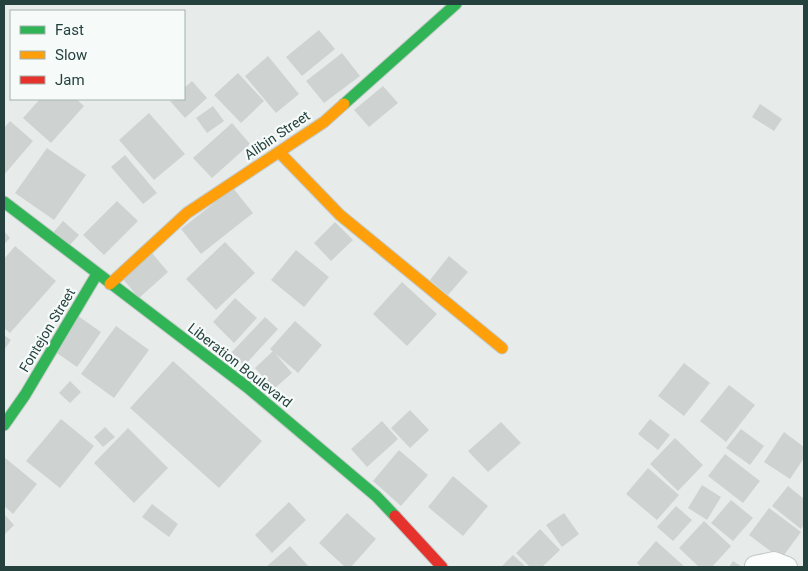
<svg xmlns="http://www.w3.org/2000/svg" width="808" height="571" font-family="Roboto,sans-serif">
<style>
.building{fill:#ced3d2}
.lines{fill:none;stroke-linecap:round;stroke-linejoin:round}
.street-casing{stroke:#c4c9c8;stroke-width:22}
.fast-casing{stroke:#c2cac8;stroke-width:13}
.slow-casing{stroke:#c2cac8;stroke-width:13}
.jam-casing{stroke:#c2cac8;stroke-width:13}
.street{stroke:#fbfcfc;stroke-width:20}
.fast{stroke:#30b455;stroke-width:11}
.slow{stroke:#ff9f0a;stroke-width:11}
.jam{stroke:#e5322d;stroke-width:11}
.labels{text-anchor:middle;stroke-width:4.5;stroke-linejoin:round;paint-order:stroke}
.street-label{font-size:14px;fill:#24413e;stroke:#f6fbf9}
</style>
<rect width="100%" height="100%" fill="#e7eceb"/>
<path class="building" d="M319,30L335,49L302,76L286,57Z
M342,53L360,76L324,103L306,81Z
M268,56L299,94L276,113L245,76Z
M238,73L264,101L241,123L214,95Z
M192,81L207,98L185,118L170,101L184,99V88Z
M383,86L398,103L369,127L354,110Z
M40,99H76L84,106L51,143L23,118Z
M760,104L782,119L774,131L752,117Z
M213,106L224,121L207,133L196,118Z
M149,113L185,154L154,180L119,140Z
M10,121L33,141L4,175V128Z
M232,123L250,144L212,178L193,158Z
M47,148L86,175L54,220L15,193Z
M125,155L157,193L143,204L111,167Z
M233,188L253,213L201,254L181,229Z
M117,201L138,221L104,255L83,235Z
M63,221L79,235L68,247L52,234Z
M335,222L353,240L331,261L314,243Z
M4,231L10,238L4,244Z
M225,242L255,273L216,310L186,279Z
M15,246L56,281L10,333L4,328V259Z
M296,250L329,277L304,307L271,280Z
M152,253L168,272L139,298L122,278Z
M449,256L468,272L448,295L430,280Z
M402,282L437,314L407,346L373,314Z
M235,298L257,318L234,343L213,322Z
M78,316L101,332L77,367L54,351Z
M265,317L278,329L244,366L230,354Z
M295,321L322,345L298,373L270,349Z
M116,326L149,350L114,398L81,374Z
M4,335L11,340L4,350Z
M273,351L292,373L274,389L255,368Z
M173,361L262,441L219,488L130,408Z
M684,363L710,383L684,416L658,396Z
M70,381L81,392L70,403L59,393Z
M729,385L755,405L726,442L700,421Z
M410,410L429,430L410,448L391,428Z
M61,419L94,446L60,488L26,461Z
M650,419L670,435L658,450L638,434Z
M382,421L398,439L367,467L351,449Z
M501,422L521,443L488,472L468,451Z
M105,427L115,437L103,447L94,437Z
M128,428L168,468L134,503L94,463Z
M741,429L764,446L750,465L726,448Z
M784,432L804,447V458L790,479L764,462Z
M675,438L703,465L678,491L650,464Z
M399,450L428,475L401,506L373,481Z
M725,454L760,481L743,503L708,476Z
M4,457L37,484L13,514L4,506Z
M648,468L679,495L657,520L626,494Z
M453,476L488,506L463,536L428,507Z
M702,485L721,497L707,520L688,508Z
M788,486L804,499V525L801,529L772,506Z
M731,500L753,518L733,541L711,523Z
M289,502L306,520L272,553L255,535Z
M152,504L178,524L169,537L142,517Z
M676,506L692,520L673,541L657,527Z
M769,508L801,532L781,559L749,535Z
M347,513L376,539L351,567H345L319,543Z
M564,513L579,534L562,547L546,525Z
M4,514L14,525L4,535Z
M704,521L731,546L712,567H699L679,548Z
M540,529L560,550L542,567H530L516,553Z
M656,541L685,567H641L637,563Z
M290,546L309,567H266Z
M513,555L526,567H501Z
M733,561L742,567H729Z"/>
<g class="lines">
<g class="street-casing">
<path id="street" d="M755,566L774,562L787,567"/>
</g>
<g class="fast-casing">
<path id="fast" d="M344,104L456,4
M4,202L247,387L376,496L395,516
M4,425L25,395L97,274"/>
</g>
<g class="slow-casing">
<path id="slow" d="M280,153L340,215L502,348
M110,284L187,213L324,122L344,104"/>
</g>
<g class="jam-casing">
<path id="jam" d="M395,516L442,567"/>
</g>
<use href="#street" class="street"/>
<use href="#fast" class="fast"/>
<use href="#slow" class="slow"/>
<use href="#jam" class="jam"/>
</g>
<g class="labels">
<g class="street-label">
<text transform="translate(277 135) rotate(-34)" y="5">Alibin Street</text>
<text transform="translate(47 330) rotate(-59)" y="5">Fontejon Street</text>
<text transform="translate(240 365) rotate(38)" y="5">Liberation Boulevard</text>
</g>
</g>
<rect width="808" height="571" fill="none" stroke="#24413e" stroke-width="10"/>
<rect x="10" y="10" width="175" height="90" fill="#f6fbf9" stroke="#a2b1ae"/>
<rect x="20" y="26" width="25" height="8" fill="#30b455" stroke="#a2b1ae"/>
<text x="55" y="35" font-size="15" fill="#24413e">Fast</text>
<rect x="20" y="51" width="25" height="8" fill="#ff9f0a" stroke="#a2b1ae"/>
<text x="55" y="60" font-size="15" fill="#24413e">Slow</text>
<rect x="20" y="76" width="25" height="8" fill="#e5322d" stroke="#a2b1ae"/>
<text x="55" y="85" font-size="15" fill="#24413e">Jam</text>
</svg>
